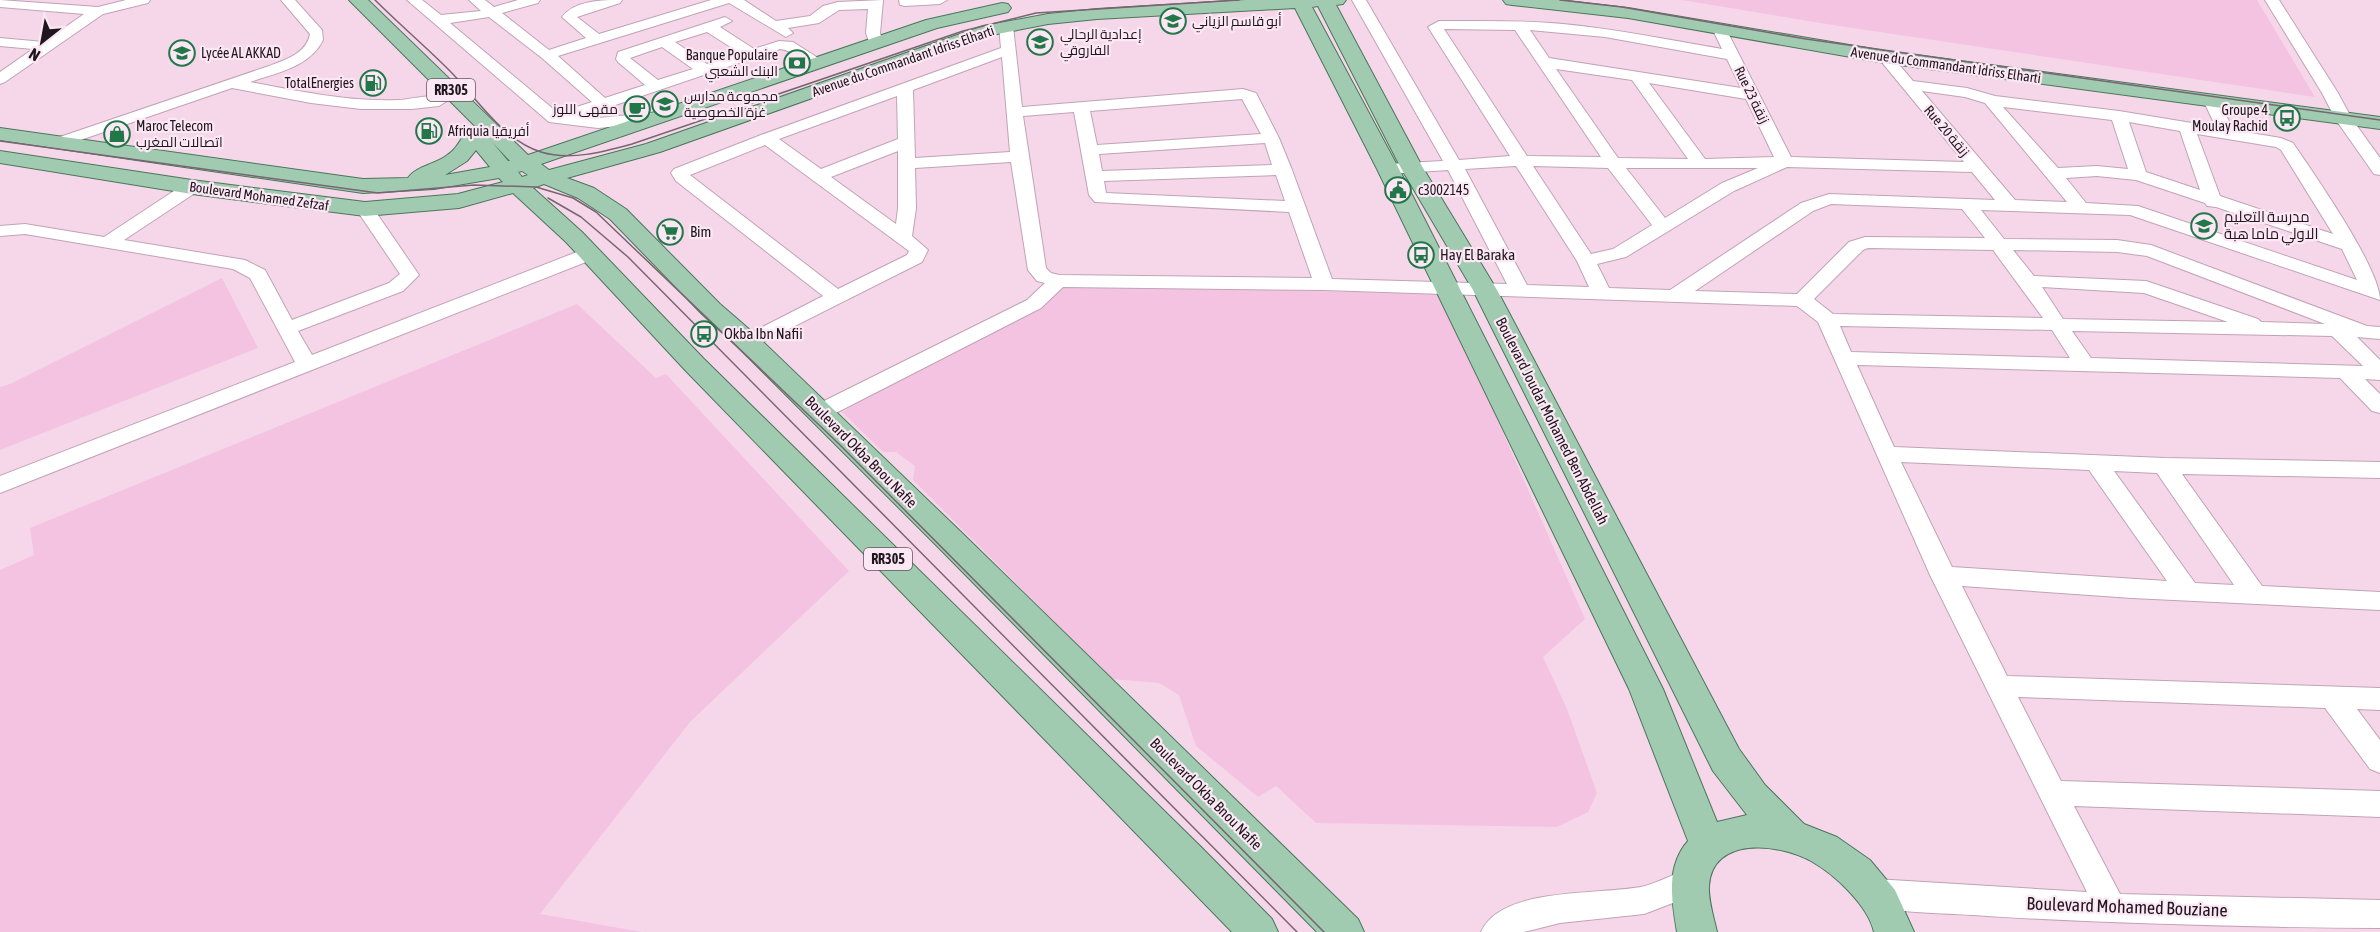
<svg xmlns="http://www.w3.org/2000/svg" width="2380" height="932" font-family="'Asap Condensed',Cairo,sans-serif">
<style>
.green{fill:#f4c3e1}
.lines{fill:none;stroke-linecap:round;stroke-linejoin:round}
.minor-casing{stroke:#c0a3b5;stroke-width:2}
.major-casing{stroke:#4b765b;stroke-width:2}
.minor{fill:#fff;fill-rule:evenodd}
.major{fill:#a1cbb1;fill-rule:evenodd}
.tram{stroke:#786571;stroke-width:1.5}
.labels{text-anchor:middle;stroke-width:4.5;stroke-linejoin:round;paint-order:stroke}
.far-poi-label{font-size:14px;fill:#21161d;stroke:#fbe8f4;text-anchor:start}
.far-street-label{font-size:14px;fill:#21161d;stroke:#fbe8f4}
.shield{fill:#fbe8f4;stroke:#62555e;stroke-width:1.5}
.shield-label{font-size:14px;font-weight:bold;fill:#21161d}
.poi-label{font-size:15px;fill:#21161d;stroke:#fbe8f4;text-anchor:start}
.street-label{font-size:15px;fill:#21161d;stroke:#fbe8f4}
.near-street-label{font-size:18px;fill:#21161d;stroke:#fbe8f4}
</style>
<rect width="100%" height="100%" fill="#f6d7ea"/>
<path class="green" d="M1682,0H2257L2315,97L1839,26Z
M222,278L258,348L0,450V387L10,384Z
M1066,285L1442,294L1585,619L1543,657L1567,709L1597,793L1588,812L1557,827L1316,823L1276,786L1258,797L1196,746L1179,695L1159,683L1112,679L913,480L915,466L896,452H883L842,412Z
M577,304L656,378L666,374L849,571L690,722L540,914L642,932H0V570L34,555L30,528Z"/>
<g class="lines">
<g class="minor-casing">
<path id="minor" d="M0,0L98,7L126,0H150L148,3L103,14L5,82L0,84V72L33,49L0,46V38L44,42L84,14L0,7Z
M281,0H295L322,30L323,40C310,67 276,73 250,82C298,91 348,102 398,100C410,100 439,91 447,101L439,106L412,109H361L311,103L232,88L63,146L57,148L49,143L51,140L269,66C285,60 307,53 310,34Z
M407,0H422L441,15L481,11L469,0H485L494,7L518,0H540L538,3L502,13L549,50L586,38L562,17C575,0 602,0 622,0L620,3L577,17L599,34L711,0H744L776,21L810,16L823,6L838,2L883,0L880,33L883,42L876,46L869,42L866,33L868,9L839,10L819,23L788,28L793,33L786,37L729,3L558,56L605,98L645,85L618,62L616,59L618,52L725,17L732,21L720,27L754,49L779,41L793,42L826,63L819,67C804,64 796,51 780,49L580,117L598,118L660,112L668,117L660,122L598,128L549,122ZM489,17L542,58L592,102L558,113L450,23ZM707,32L740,53L707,64L675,42ZM662,47L693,69L658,80L630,58Z
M899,0H947L940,4L905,6L900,5Z
M1352,0H1366L1459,160L1510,156L1428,27L1439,21C1480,21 1522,20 1563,24C1617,29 1669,40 1722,49L1712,28L1719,24L1724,25L1791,157L1964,162L1880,60L1878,57L1880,54H1890L1913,81L1967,88L1995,96L2119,111L2216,127L2204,102L2212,97L2220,102L2233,130L2281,138L2293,143C2314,174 2380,268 2380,300L2130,215L1981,210L2004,239L2117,240L2151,245L2367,326L2380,327V339L2357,337L2380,360V380L2365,379L2380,394V413L2372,411L2340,378L1857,365L1894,447L2164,458L2380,462V478L2182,474L2262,586L2380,592V610L2132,598L1962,586L2007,676L2380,688V710L2357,709L2380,740V773L2370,769L2325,708L2018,697L2061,781L2380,791V817L2074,806L2120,894L2380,900V928C2249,927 2118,924 1987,916C1953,913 1894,914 1864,903L1860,893L1864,883L1875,879L2087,892L1930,575L1818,322L1797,306L1324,290L1063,287L1041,308L828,417L820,419L812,417L809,412L812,407L1027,300L1045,283L1037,281L1028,270L1011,162L915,168L916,208L912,236L928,250L922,262L755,346L748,348L741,346L738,342L741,338L823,296L676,181L671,173L674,169L761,135L1001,48L999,26L1006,22L1013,26L1022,107L1243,89L1256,93L1279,138L1292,170L1332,279L1507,284L1448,170L1388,174L1382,173L1380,169L1382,165L1388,164L1443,161ZM1444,29L1515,30L1601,157L1527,156ZM1530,30L1605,37L1727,59L1741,88L1549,58ZM1002,57L1010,152L915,158L913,90ZM1556,69L1632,80L1688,159L1618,158ZM1649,83L1746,99L1774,157L1705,159ZM1922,91L1965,97L1985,103L2067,202L2015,200ZM897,96L898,139L821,169L779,139ZM1242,99L1261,134L1097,145L1090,111ZM2003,107L2112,120L2128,169L2097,166L2058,168ZM1074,112L1089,195L1095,202L1289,212L1312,278L1059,275L1051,273L1046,268L1023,116ZM2129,122L2180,131L2200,190L2146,172ZM2197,134L2276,147L2281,150L2333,234L2220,196ZM1265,143L1272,165L1102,171L1099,154ZM765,145L909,251L907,255L838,289L690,175ZM898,151V208L896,224L831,177ZM1516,166L1577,261L1589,287L1527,285L1465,169ZM1533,166L1608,168L1652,225L1613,249L1591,254ZM1787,167L1972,172L1995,200L1829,194L1801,203L1670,290L1609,288L1597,264L1626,257L1734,191ZM1626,168H1758L1722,183L1665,218ZM1276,175L1285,201L1106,193L1104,181ZM2097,176L2136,180L2205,203L2207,206L2216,207L2342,249L2357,280L2138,206L2086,203L2066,178ZM1831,204L1962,209L1985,238L1865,237L1849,242L1797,294L1695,291L1813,211ZM1868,248L1993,250L2043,318L1833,314L1814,299L1863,250ZM2013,250L2117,252L2147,256L2325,324L2261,322L2258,319L2146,281L2034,276ZM2042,287L2144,293L2228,322L2063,319ZM1840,326L2052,330L2070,358L1851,352ZM2072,331L2332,336L2363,366L2091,358ZM1901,462L2089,470L2167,581L1952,567ZM2114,471L2157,473L2234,585L2195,583Z
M2265,0H2279L2338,93L2352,119L2380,158V175L2374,174L2336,120L2322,93Z
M192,182L198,183L201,187L198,191L124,240L245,260L265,270L292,320L389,283L400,274L356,209L359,205H371L419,275L403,291L298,331L312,355L582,250H596L598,254L596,258L0,493V476L295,362L250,278L233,269L25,234L0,236V226L25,224L104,237L186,183Z
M1688,869L1699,873L1703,883L1699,893L1644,914L1560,923L1524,932H1481C1502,885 1603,896 1645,886C1659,882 1674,874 1688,869Z"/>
</g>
<g class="major-casing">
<path id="major" d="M349,0H368L528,155L926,20L1002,3L1008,4L1011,8L1008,12L937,28L541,164L549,170L646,144L983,26L1048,14L1097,9L1246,0H1346L1343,4L1336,5L1423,168L1497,290L1739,749L1765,785L1804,824L1837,837L1870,860L1895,890L1914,932H1874C1868,905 1834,874 1811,861C1778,843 1712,836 1709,886C1708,900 1714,918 1717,932H1677C1672,902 1665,867 1688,841L1629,689L1377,169L1295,8L1097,19L1048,24L987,36L660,152L567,178L594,188L626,209L720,304L757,336L961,532L1358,919L1364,932H1317L939,548L739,348L702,314L610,219L578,198L544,184L533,188L582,232L704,359L1201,847L1272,919L1278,932H1232L686,371L566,242L513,193L459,208L365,216L192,194L0,163V151L192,180L365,202L458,194L503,182L499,178L434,189L363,193L0,140V128L363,179L408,178C415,167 435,164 446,156C457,149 460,140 467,130L478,129ZM1318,6L1401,168L1473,290L1713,771L1747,815L1717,822L1663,689L1399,169L1312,7ZM492,142L510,161H508ZM476,150L490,167L445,175L467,161ZM522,171L528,175L522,177L518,172Z
M1503,0H1559L1628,8L1885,51L2380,117V129L1885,63L1628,18L1512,5L1506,4Z"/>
</g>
<use href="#minor" class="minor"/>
<use href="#major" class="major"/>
<path class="tram" d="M375,0C399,24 425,46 449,70C476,97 502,140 541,152C570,161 603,152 632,144L963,31L1036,13L1239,0
M1560,0L1622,7L1806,39L2380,120
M0,141L378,193L474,185L536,187L573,198L596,212L839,444L1324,932
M548,198L581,217L628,257L1297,932"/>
</g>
<defs>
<g id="school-ring" transform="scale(1.35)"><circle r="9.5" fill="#fbe8f4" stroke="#227749" stroke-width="1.5"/><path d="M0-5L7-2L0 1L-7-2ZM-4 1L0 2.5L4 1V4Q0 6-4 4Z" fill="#227749"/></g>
<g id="bank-ring" transform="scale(1.35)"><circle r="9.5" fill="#fbe8f4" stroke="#227749" stroke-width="1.5"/><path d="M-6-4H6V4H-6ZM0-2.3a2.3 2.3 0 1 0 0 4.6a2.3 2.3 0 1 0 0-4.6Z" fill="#227749"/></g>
<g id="fuel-ring" transform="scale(1.35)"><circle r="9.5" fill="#fbe8f4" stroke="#227749" stroke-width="1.5"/><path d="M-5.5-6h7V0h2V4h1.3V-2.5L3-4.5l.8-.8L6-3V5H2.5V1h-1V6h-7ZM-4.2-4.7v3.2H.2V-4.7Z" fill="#227749"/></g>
<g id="cafe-ring" transform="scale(1.35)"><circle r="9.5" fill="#fbe8f4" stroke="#227749" stroke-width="1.5"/><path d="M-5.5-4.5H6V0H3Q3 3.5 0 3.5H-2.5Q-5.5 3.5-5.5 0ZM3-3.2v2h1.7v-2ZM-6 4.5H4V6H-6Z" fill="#227749"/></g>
<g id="bus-ring" transform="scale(1.35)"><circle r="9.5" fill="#fbe8f4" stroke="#227749" stroke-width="1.5"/><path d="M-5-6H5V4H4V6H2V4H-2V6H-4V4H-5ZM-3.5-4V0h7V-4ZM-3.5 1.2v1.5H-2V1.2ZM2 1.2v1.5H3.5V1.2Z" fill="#227749"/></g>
<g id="shop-ring" transform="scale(1.35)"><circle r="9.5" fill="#fbe8f4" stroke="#227749" stroke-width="1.5"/><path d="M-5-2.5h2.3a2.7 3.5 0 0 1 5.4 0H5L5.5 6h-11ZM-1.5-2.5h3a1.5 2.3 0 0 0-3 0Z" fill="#227749"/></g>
<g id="civic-ring" transform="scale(1.35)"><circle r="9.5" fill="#fbe8f4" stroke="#227749" stroke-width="1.5"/><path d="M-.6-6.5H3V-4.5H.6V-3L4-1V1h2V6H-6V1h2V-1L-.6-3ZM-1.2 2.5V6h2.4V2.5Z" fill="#227749"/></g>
<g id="supermarket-ring" transform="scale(1.35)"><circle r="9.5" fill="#fbe8f4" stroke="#227749" stroke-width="1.5"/><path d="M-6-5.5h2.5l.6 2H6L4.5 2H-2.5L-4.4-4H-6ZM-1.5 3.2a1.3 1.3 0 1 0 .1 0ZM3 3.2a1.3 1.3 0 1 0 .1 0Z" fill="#227749"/></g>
</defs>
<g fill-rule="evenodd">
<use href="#school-ring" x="1173" y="21"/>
<use href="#school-ring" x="1040" y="42"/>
<use href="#school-ring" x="182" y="53"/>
<use href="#bank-ring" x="797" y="63"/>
<use href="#fuel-ring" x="373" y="83"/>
<use href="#school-ring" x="665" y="104"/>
<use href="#cafe-ring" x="637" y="109"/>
<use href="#bus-ring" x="2287" y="118"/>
<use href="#fuel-ring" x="429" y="131"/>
<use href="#shop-ring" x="117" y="134"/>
<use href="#civic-ring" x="1398" y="190"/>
<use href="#school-ring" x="2204" y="226"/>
<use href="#supermarket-ring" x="670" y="232"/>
<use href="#bus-ring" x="1421" y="255"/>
<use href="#bus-ring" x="704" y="334"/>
</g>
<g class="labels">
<g class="far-poi-label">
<text x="1192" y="26">أبو قاسم الزياني</text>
<text x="1060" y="39">إعدادية الرحالي<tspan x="1060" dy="16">الفاروقي</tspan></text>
<text x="201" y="58">Lycée AL AKKAD</text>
<text x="778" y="60" text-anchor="end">Banque Populaire<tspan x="778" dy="16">البنك الشعبي</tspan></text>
<text x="354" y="88" text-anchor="end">TotalEnergies</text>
<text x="684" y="101">مجموعة مدارس<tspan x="684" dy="16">غزة الخصوصية</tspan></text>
<text x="618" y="114" text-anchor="end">مقهى اللوز</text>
<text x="2268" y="115" text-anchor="end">Groupe 4<tspan x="2268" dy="16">Moulay Rachid</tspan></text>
<text x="136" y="131">Maroc Telecom<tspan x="136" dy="16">اتصالات المغرب</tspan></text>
<text x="448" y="136">Afriquia أفريقيا</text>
<text x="1418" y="195">c3002145</text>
</g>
<g class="far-street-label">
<text transform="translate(903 61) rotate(-19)" y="5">Avenue du Commandant Idriss Elharti</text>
<text transform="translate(1946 65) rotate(8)" y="5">Avenue du Commandant Idriss Elharti</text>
<text transform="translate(1752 95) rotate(64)" y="5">Rue 23 زنقة</text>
<text transform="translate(1947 131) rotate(50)" y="5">Rue 20 زنقة</text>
<text transform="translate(259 196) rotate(8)" y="5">Boulevard Mohamed Zefzaf</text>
</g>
<g class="shield">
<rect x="427" y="79" width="48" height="22" rx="4.5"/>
<rect x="864" y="548" width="48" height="22" rx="4.5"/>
</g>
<g class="shield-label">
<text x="451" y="95">RR305</text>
<text x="888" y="564">RR305</text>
</g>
<g class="poi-label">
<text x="2224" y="222">مدرسة التعليم<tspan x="2224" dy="17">الاولي ماما هبة</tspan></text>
<text x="690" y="237">Bim</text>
<text x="1440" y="260">Hay El Baraka</text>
<text x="724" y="339">Okba Ibn Nafii</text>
</g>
<g class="street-label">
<text transform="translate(1552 421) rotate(63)" y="5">Boulevard Joudar Mohamed Ben Abdellah</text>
<text transform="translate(861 452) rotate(45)" y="5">Boulevard Okba Bnou Nafie</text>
<text transform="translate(1206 794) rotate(45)" y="5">Boulevard Okba Bnou Nafie</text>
</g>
<g class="near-street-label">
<text transform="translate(2127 907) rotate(2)" y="6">Boulevard Mohamed Bouziane</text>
</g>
</g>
<g transform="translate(42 42) rotate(211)" stroke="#fbe8f4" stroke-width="4.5" paint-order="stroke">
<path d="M0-4.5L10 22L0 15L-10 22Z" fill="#21161d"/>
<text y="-9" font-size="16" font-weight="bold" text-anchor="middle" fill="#21161d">N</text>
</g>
</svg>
